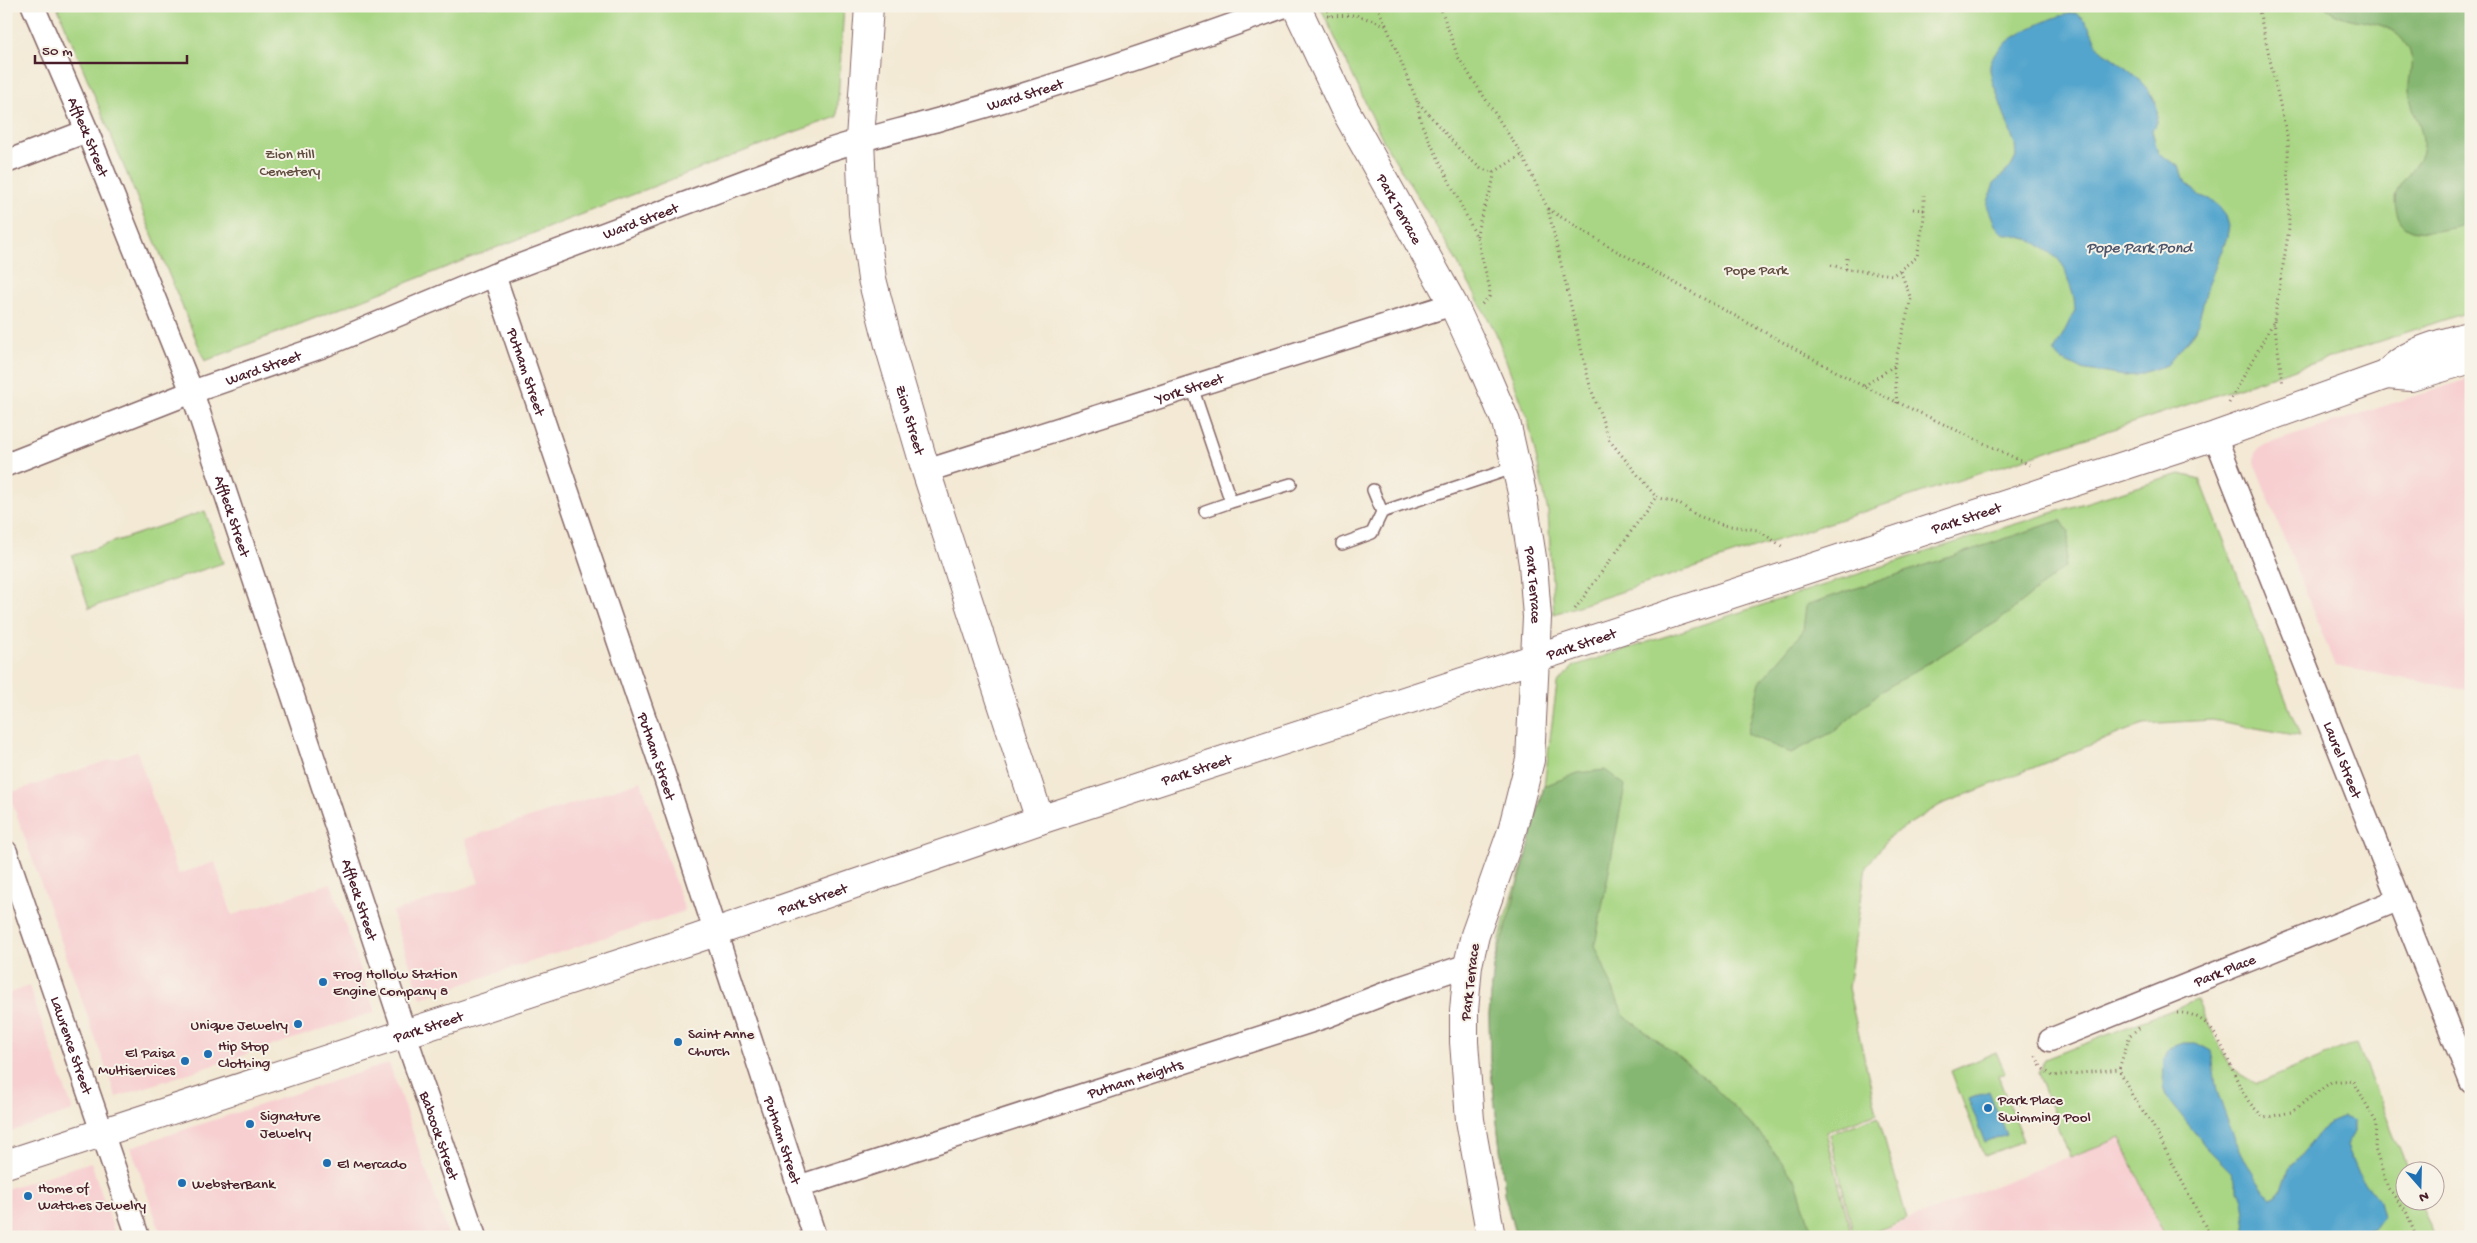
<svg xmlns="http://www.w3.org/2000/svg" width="2477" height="1243" font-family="'Gochi Hand',sans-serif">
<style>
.built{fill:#f7cfd1}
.green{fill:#a9d684;stroke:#7a7a58}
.forest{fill:#86b772;stroke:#686b4e}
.water{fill:#52a5cd;stroke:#4e627c}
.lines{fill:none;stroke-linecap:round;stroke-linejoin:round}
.service-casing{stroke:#856666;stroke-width:14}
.minor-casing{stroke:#856666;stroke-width:25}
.tertiary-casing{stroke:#856666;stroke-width:30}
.secondary-casing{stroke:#856666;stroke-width:30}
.path{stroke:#856666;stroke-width:3;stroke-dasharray:1 4;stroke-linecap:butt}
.service{stroke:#fff;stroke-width:11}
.minor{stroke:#fff;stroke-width:22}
.tertiary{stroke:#fff;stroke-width:28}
.secondary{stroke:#fff;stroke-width:28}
.poi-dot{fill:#1f6fb2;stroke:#f7f3e8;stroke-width:2}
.labels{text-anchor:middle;stroke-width:4;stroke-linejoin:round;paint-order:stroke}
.street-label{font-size:15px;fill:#4a1f2b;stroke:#f7f3e8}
.park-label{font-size:15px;fill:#624d41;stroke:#f7f3e8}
.poi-label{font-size:15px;fill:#4a1f2b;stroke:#f7f3e8;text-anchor:start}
.water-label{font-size:16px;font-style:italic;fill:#4d556c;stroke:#f7f3e8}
</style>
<rect width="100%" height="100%" fill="#f7f3e8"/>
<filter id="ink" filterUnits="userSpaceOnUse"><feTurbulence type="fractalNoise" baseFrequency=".02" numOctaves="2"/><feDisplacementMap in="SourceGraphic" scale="10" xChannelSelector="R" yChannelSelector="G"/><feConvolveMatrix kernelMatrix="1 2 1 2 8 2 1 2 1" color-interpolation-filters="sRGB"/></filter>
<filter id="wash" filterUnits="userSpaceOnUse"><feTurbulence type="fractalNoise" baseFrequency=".0096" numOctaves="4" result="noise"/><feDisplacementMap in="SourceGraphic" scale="20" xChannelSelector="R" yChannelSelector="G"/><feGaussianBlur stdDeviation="1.12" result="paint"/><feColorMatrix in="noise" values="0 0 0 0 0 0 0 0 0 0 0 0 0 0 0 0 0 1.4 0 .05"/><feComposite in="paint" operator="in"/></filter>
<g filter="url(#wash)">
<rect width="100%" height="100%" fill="#f3e9d4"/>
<path class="built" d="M2471,378V691L2335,666L2254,462L2255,453L2261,446Z
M137,751L178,874L215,862L232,915L331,883L375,1012L116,1097L9,793Z
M641,781L685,911L421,998L392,912L479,883L465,839Z
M29,986L73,1111L6,1133V994Z
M389,1063L449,1237H162L131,1147Z
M2120,1137L2165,1237H1866L1966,1197Z
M91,1162L116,1237H6V1189Z"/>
<path class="green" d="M57,6H844L837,117L786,135L205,361Z
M1320,6H2471V311L1554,614L1548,512L1528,420L1496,333L1451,251L1384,142Z
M2180,474L2200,479L2300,736L2212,720L2143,724L1940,805L1890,836L1866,867L1848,988L1877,1113L1826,1132L1852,1237H1516L1506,1200L1490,1062L1489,1015L1494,967L1504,920L1527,854L1544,786L1557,684L1574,666L1963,540Z
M205,511L223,563L89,608L72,556Z
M2197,1000L2231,1069L2257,1084L2347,1046L2357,1044L2408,1170H2404V1200L2420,1201L2435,1237H2165L2120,1138L2070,1157L2038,1073L2045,1059Z
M1996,1052L2005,1073L1998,1076L2023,1141L1984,1156L1951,1071Z
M1878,1116L1907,1219L1861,1237H1854L1830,1134Z"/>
<path class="forest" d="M2324,6H2471V224C2448,228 2405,244 2397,213C2395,207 2394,197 2397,191C2405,174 2421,166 2423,146C2425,131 2410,108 2409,91C2408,75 2416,60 2407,46C2386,12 2351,30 2324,6Z
M2061,520L2069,533L2065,567L2000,620L1880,692L1835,731L1791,753L1747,734L1760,682L1803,631L1806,605Z
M1605,770L1625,785L1595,945L1624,1016L1677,1055L1708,1081L1763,1137L1796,1181L1811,1229L1818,1237H1516L1506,1200L1490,1062L1489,1015L1494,967L1527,854L1544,786L1578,773Z"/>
<path class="water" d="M2075,13C2093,23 2090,36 2101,50C2104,54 2111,56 2114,59C2135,75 2171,102 2152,130L2158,153L2179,166L2183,178L2198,195L2209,199L2219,207L2226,216L2229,226L2227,237L2208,286L2196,330L2167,365L2136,375L2124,376L2080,369L2061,360L2054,352L2075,310L2074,298L2064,267L2058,259L2032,240L2002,233L1995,225L1987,205L1994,183L2011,167L2016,157L2015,145L1992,80C1990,72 1988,64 1993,57C2004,37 2053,15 2075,13Z
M2182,1043H2196L2211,1051C2214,1064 2214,1077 2217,1089C2224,1116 2250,1180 2271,1197L2282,1190L2289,1169L2327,1124L2344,1117L2354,1121V1132L2346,1146L2357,1172L2379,1201L2383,1216L2374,1228L2346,1236L2329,1232L2311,1233V1237H2247L2242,1199L2231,1172L2206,1147L2166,1096L2163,1086L2164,1059L2169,1048Z
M1989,1091L2006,1135L1985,1143L1968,1099Z"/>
</g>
<g filter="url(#ink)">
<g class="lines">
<g class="service-casing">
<path id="service" d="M1192,387L1231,502L1291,484
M1373,490L1382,512
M1205,511L1231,502
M1342,544L1372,533L1382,512L1516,467"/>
</g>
<g class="minor-casing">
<g id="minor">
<path id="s1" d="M33,6L87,131L192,392L412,1055L475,1237"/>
<path d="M6,162L87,131"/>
<path id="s2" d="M494,275L665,778L815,1237"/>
<path id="s3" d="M2215,436L2471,1082"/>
<path id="s4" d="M6,465L192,392L321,347L494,275L820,153C863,138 907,129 951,116C1064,84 1175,46 1285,6"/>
<path id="s5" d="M926,471L1453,304"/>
<path id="s6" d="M6,852L138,1237"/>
<path id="s7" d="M2050,1040L2398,900"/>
<path id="s8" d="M798,1187L1327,1016L1402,987L1468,965"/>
</g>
</g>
<g class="tertiary-casing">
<g id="tertiary">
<path id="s9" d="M869,6L860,139L863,213L872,279L889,345L926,471L1040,820"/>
</g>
</g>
<g class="secondary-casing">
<g id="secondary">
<path id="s10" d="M1296,6L1344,108L1453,304L1482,366L1506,422L1522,493L1533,564L1537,617L1530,760L1512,831L1475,935L1468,965L1464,1011V1042L1470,1120L1491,1237"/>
<path d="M2386,375L2411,377L2471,359"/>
<path id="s11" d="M6,1164L695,939L1040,820L2215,436L2386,375C2407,350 2441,344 2471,335"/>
</g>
</g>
<path class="path" d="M1326,6L1330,16
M1377,6L1386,25
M1440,6L1458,57L1522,155L1548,209L1590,386L1610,441L1656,497L1678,503L1696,515L1723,525L1758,530L1783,547
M1327,16L1356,15L1386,25L1417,101L1460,150L1481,169L1494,172L1522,155
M1417,101L1421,123L1477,238L1490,289L1489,297L1480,306
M1548,209L1615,250L1861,385L2032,466
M1913,209L1924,210
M1477,236C1479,213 1493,194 1494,172
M1831,265L1846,269L1893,275L1917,257L1924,218V195
M1846,269L1847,257
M2274,321L2283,385
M1864,386L1894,366
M1897,403L1894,366L1911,299L1900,270
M2229,403L2274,321L2289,229L2288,140L2258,6
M1575,609L1656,497
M2177,1013C2220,1011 2227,1068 2246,1097C2250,1105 2258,1111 2264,1118L2291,1112L2331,1082L2353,1080L2376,1122L2375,1149L2388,1188L2406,1211L2416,1237
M2139,1028L2130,1035L2119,1069L2133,1097L2151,1122L2211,1237
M2036,1056L2041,1067L2052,1076L2119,1069
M2019,1104L2034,1099"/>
<use href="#service" class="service"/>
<use href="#minor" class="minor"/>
<use href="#tertiary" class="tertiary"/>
<use href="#secondary" class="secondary"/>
</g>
</g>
<g class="poi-dot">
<circle cx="323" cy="982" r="5"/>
<circle cx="298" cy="1024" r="5"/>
<circle cx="678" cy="1042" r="5"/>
<circle cx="208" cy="1054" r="5"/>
<circle cx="185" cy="1061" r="5"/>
<circle cx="1988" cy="1108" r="5"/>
<circle cx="250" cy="1124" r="5"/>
<circle cx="327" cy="1163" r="5"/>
<circle cx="182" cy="1183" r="5"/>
<circle cx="28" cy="1196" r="5"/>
</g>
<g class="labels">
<g class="street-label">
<text dy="5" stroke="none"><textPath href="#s4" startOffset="1085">Ward Street</textPath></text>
<text dy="5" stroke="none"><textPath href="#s1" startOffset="142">Affleck Street</textPath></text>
<text dy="5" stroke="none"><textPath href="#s10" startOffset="228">Park Terrace</textPath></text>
<text dy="5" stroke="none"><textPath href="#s4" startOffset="680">Ward Street</textPath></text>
<text dy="5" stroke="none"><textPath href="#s4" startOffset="275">Ward Street</textPath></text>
<text dy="5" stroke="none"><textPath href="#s2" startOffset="102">Putnam Street</textPath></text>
<text dy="5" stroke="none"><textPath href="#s5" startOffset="276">York Street</textPath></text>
<text dy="5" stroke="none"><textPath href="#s9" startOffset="420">Zion Street</textPath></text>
<text dy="5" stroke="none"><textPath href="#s1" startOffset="548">Affleck Street</textPath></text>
<text dy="5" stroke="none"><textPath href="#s11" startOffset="2064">Park Street</textPath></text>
<text dy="5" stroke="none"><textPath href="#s10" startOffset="632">Park Terrace</textPath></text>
<text dy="5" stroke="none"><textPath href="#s11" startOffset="1659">Park Street</textPath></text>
<text dy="5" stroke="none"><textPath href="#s2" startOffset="508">Putnam Street</textPath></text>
<text dy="5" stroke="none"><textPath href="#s3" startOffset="348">Laurel Street</textPath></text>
<text dy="5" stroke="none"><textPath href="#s11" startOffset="1254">Park Street</textPath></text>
<text dy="5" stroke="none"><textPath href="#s1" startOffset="952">Affleck Street</textPath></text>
<text dy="5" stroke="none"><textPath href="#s11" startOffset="849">Park Street</textPath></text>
<text dy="5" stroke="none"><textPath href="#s7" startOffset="188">Park Place</textPath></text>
<text transform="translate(1469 982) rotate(-83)" y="5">Park Terrace</text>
<text dy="5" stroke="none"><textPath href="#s11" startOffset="444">Park Street</textPath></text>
<text dy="5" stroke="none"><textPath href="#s6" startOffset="204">Lawrence Street</textPath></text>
<text dy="5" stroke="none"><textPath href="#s8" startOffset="354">Putnam Heights</textPath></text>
<text dy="5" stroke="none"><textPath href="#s1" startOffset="1201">Babcock Street</textPath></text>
<text dy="5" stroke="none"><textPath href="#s2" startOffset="912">Putnam Street</textPath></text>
</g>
<g class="park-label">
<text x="290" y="158">Zion Hill<tspan x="290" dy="17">Cemetery</tspan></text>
<text x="1756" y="274">Pope Park</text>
</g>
<g class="poi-label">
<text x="333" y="978">Frog Hollow Station<tspan x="333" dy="17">Engine Company 8</tspan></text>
<text x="288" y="1029" text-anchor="end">Unique Jewelry</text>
<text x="688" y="1038">Saint Anne<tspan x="688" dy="17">Church</tspan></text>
<text x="218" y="1050">Hip Stop<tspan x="218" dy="17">Clothing</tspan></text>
<text x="175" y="1057" text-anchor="end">El Paisa<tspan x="175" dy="17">Multiservices</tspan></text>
<text x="1998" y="1104">Park Place<tspan x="1998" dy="17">Swimming Pool</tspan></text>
<text x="260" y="1120">Signature<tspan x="260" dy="17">Jewelry</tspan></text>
<text x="337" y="1168">El Mercado</text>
<text x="192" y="1188">WebsterBank</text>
<text x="38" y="1192">Home of<tspan x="38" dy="17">Watches Jewelry</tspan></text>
</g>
<g class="water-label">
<text x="2139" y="252">Pope Park Pond</text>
</g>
</g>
<rect width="2477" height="1243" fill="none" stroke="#f7f3e8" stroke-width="25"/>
<g transform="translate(2420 1186) rotate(160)"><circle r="24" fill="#f7f3e8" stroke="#b29e9c"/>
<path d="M0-4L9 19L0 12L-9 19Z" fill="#1f6fb2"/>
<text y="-8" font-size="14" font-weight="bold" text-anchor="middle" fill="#4a1f2b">N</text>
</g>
<path d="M35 55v8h152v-8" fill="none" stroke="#4a1f2b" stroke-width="2.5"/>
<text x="42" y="55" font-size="15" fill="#4a1f2b" stroke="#f7f3e8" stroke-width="4" paint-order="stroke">50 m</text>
</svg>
